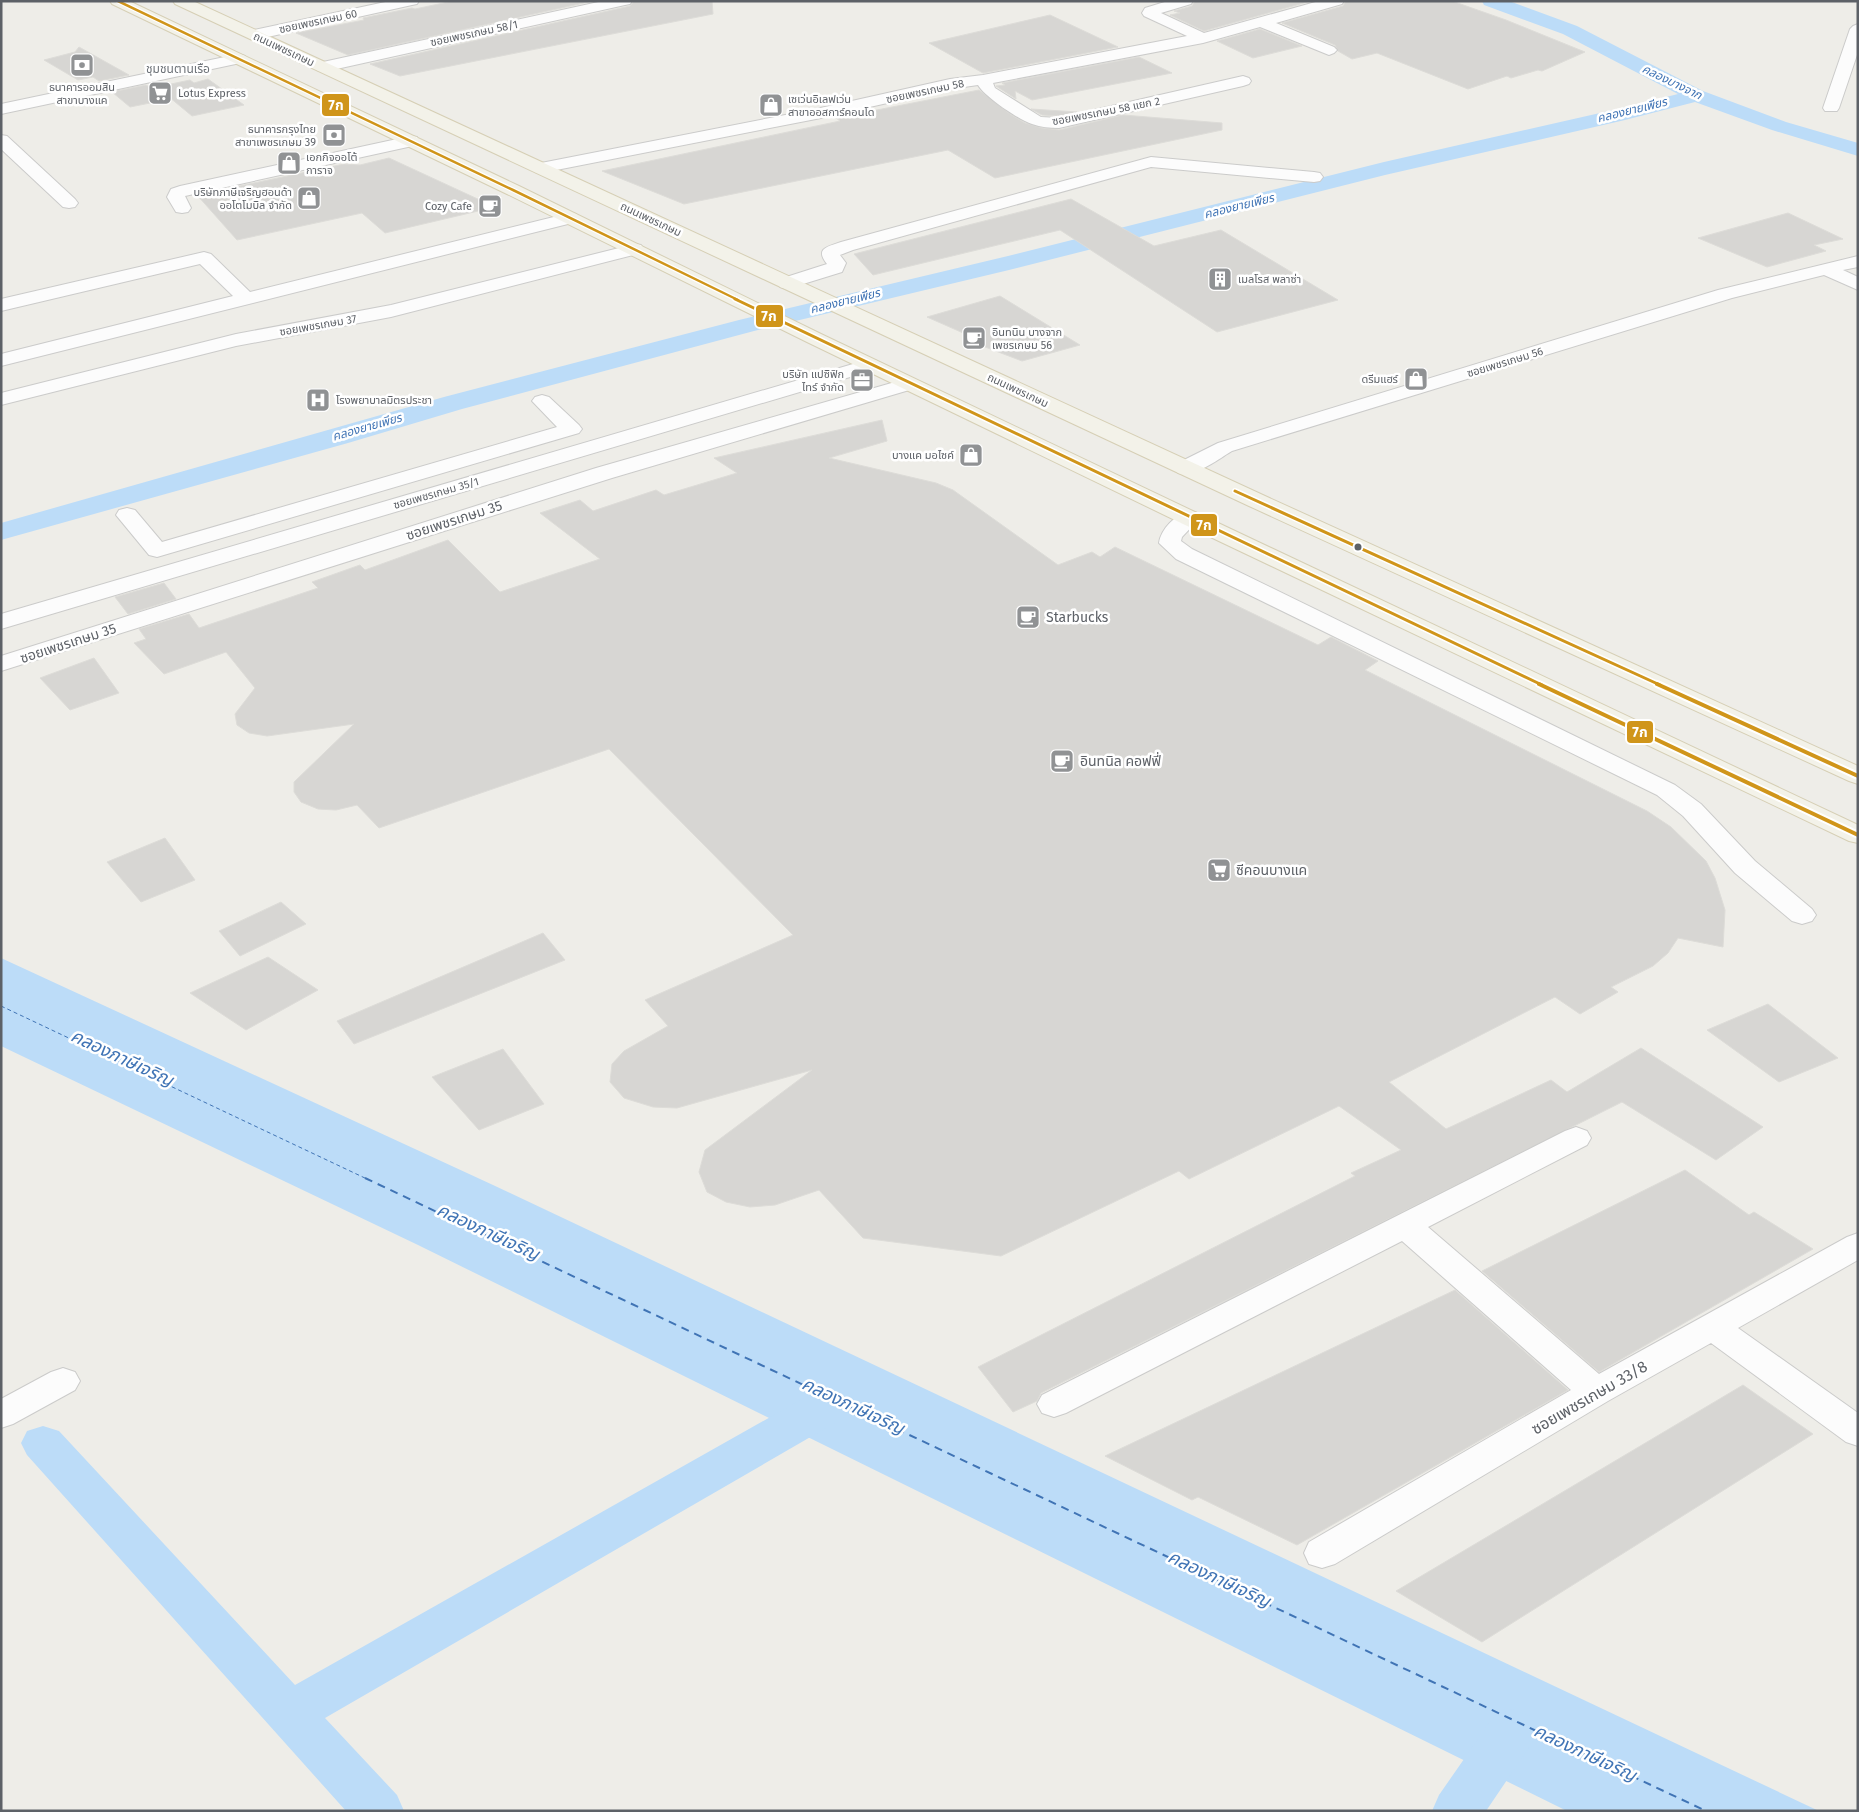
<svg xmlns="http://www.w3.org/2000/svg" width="1859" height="1812" font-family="'Fira Sans','Noto Sans Thai',sans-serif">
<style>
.water{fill:#bcdcf8}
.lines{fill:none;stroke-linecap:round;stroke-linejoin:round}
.canal{fill:#bcdcf8;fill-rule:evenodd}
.ferry-far1{stroke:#4074b5;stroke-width:1;stroke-dasharray:4 3;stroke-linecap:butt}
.ferry{stroke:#4074b5;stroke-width:2;stroke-dasharray:8 6;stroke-linecap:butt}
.building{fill:#d7d6d3;stroke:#dddcd8}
.pedestrian-casing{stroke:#cbcbca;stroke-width:2}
.minor-casing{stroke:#cbcbca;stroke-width:2}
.primary-casing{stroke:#d6cfb5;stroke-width:2}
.pedestrian{fill:#fcfcfc;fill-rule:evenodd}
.minor{fill:#fcfcfc;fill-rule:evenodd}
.primary{fill:#f3f2e9;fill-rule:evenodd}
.bus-1-far2-casing{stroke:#fff;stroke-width:5}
.bus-1-far1-casing{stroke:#fff;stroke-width:6}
.bus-1-casing{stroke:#fff;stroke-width:8}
.bus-1-far2{stroke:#d0951a;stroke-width:2.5}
.bus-1-far1{stroke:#d0951a;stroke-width:3}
.bus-1{stroke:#d0951a;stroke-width:4}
.bus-dot{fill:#5d6167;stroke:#fff;stroke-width:2}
.labels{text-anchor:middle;stroke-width:5;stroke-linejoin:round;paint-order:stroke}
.far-street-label{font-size:11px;fill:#5d6167;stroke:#fff}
.far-poi-label{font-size:11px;fill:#5d6167;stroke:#fff;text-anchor:start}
.far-neighbourhood-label{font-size:12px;fill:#6e7379;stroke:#fff}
.far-water-label{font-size:12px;font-style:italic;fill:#4074b5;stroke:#fff}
.street-label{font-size:14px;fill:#5d6167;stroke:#fff}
.poi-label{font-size:14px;fill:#5d6167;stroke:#fff;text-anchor:start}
.near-street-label{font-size:16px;fill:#5d6167;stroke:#fff}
.near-water-label{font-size:18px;font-style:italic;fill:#4074b5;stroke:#fff}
.line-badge{stroke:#fff;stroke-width:2}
.badge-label{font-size:14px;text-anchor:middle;font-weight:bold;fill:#fff}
</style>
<rect width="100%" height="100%" fill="#eeede8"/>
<path class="water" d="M1,958L493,1185L1819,1811H1567L418,1245L1,1046Z"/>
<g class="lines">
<path class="canal" d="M1482,1H1509L1577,26L1703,91L1786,122L1858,143V156L1772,130L1695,102L1625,120L1385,175L1009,270L754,331L462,409L348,443L1,540V523L444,397L739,320L1008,256L1384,162L1622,108L1678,94L1563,34L1484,5Z
M829,1388L845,1393L851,1405L845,1417L325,1718L397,1795L404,1811H346L27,1455L21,1443L27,1431L43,1426L59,1431L295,1685L813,1393Z
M1512,1709L1530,1716L1537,1731L1530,1746L1486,1811H1432L1439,1795L1494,1716Z"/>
<path class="ferry-far1" d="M1,1006L367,1179"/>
<path class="ferry" d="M365,1178L1706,1811"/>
</g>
<path class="building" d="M453,1H593L348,55L296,33L364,20L363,18L412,8L415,9Z
M634,1H712L713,14L400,76L370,64L630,6Z
M1195,1H1311L1204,31L1170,15L1180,13L1174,11L1192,6Z
M1346,1H1452L1506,20L1585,52L1542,71L1538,70L1511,78L1507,76L1468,89L1377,53L1352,59L1338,51L1335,45L1282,23L1343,6Z
M1050,15L1118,47L983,73L929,43Z
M1260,29L1302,46L1253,58L1217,41Z
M79,47L129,75L99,81L93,77L78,80L44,60L75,52Z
M1139,57L1172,73L1032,100L1015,91L1016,99L996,86L1005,85L1002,83Z
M208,79L244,105L192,116L157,87L190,80L194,83Z
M146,85L170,99L130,107L112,92Z
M979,90L1010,114L1025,123L1042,128L1059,130L1123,115L1222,123V130L995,178L948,150L684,204L602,171L840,121L836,118Z
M1031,109L1077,112L1059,116L1042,115Z
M389,158L495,207L385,233L362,213L237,240L197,195L344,164L360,165Z
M1071,199L1154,246L1221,230L1338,300L1217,332L1060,230L873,275L854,254Z
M1788,213L1843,239L1814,245L1826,251L1767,267L1698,238Z
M1000,296L1080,345L1022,361L964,339L970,336L927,317Z
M882,420L887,441L829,458L936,483L953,490L1058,565L1092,552L1100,557L1115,547L1318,645L1331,637L1378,661L1365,670L1647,811L1671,827L1706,861L1715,878L1725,910L1723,947L1678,938L1668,953L1653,966L1611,987L1618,992L1580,1014L1555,997L1389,1082L1446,1129L1551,1080L1567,1092L1641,1048L1763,1127L1716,1160L1622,1102L1041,1393L1037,1401L1013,1412L978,1367L1355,1176L1351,1173L1401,1150L1339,1106L1189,1179L1179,1171L1001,1256L863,1238L819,1190L775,1205L750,1207L726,1202L707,1192L699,1172L705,1150L812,1070L677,1108L653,1107L624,1098L610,1082L612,1064L624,1051L668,1026L645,1000L793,935L609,749L379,828L357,805L336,810L318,809L301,802L294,792V782L354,724L267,736L249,733L237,725L235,714L255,688L226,652L164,674L134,643L146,639L139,629L189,614L199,628L318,588L312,582L360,565L365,570L448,540L500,592L600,559L540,513L580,500L593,511L656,490L664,495L737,473L714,458Z
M164,583L176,599L128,614L115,597Z
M94,658L119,693L70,710L40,678Z
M165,838L195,880L141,902L107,862Z
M281,902L306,924L240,956L219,931Z
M543,933L565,960L354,1044L337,1021Z
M268,957L318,990L246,1030L190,993Z
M1768,1004L1838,1058L1779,1082L1707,1030Z
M503,1049L544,1104L479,1130L432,1077Z
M1685,1170L1749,1215L1754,1212L1813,1249L1599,1372L1482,1271Z
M1455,1290L1568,1390L1297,1545L1198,1497L1192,1500L1105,1456Z
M1743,1385L1813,1434L1482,1642L1396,1591Z"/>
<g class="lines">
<g class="pedestrian-casing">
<path id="pedestrian" d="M1189,511L1197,513L1200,518L1182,537L1181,541L1192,549L1675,785L1701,804L1755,861L1812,909L1816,915L1812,921L1802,924L1792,921L1735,873L1683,816L1657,795L1176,559L1159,543C1161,529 1175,515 1189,511Z"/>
</g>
<g class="minor-casing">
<path id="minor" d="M390,1H419L417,4L412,5L254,40L249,38L246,35L249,32L254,30Z
M603,1H632L630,4L625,5L323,72L317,70L315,67L317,64L323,62Z
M1168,1H1193L1191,4L1161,13L1204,33L1319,1H1344L1342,4L1276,23L1334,47L1337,50L1334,53L1329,55L1260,27L1203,43L993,83L995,88L1041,117L1059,118L1243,76L1249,78L1251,81L1249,84L1243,86L1059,128C1049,128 1041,127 1032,124C1019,120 984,96 978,85L950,89L816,119L541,173L535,172L532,168L535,164L541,163L816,109L950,79L983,75L1187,36L1144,16L1142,13L1145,8Z
M1858,24V52L1839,108L1837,111H1825L1823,108L1850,29L1853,26Z
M239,54L245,56L247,59L245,62L1,114V104Z
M1,135L7,136L75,199L78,203L75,207L69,208L63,207L1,149Z
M411,136L417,137L419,141L417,145L185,196L191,208L188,212L182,213L176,212L167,197L171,189L180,186Z
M1151,157L1314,172L1320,173L1323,177L1320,181L1314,182L1151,167L853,250L840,255L846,263L842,272L787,289L780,287L778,283L780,279L827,264C815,249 826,247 841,242Z
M570,213L576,214L579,218L576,222L1,366V354L233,296L200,264L1,311V299L204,252L211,254L250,292Z
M635,244L641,245L644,249L641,253L391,317L236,346L1,405V393L236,334L391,305Z
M1858,256V267L1843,270L1858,277V290L1824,275L1732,298L1232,451C1217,460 1196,477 1178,473L1175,468L1178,463L1218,443L1718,290Z
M870,359L877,361L880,365L877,369L1,629V614Z
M909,378L916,380L919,384L916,388L612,478L1,671V656L596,468Z
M542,395L549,397L579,425L582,429L579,433L157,557L149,555L116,515L119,510L127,508L135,510L162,542L557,427L532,401L535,397Z
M1576,1127L1587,1131L1591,1138L1587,1145L1428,1227L1599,1374L1847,1237L1858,1233V1260L1738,1328L1858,1413V1446L1846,1442L1711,1343L1608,1401L1335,1564L1322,1568L1309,1564L1304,1553L1309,1542L1571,1390L1402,1241L1066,1413L1054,1417L1042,1413L1037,1404L1042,1395L1565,1131Z
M63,1368L75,1372L80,1381L75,1390L13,1424L1,1428V1399L51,1372Z"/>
</g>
<g class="primary-casing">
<path id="primary" d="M110,1H129L519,186L821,334L1197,513L1858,825V843L1849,841L1181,523L807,342L507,194L112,4Z
M173,1H193L1265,496L1858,766V784L1849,781L1249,506L175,4Z"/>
</g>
<use href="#pedestrian" class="pedestrian"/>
<use href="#minor" class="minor"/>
<use href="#primary" class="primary"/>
<g class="bus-1-far2-casing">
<path id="bus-1-far2" d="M118,1L513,190L738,300"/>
</g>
<g class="bus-1-far1-casing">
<path id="bus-1-far1" d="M735,299L1542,685
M1235,491L1660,685"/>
</g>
<g class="bus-1-casing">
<path id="bus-1" d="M1539,684L1858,835
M1657,684L1858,776"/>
</g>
<use href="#bus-1-far2" class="bus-1-far2"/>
<use href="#bus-1-far1" class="bus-1-far1"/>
<use href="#bus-1" class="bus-1"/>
</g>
<defs>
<g id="bank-square" transform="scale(1.25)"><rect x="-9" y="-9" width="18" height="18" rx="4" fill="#909294" stroke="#fff"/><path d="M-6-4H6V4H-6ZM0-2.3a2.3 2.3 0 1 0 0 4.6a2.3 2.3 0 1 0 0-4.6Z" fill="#fff"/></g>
<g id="supermarket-square" transform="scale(1.25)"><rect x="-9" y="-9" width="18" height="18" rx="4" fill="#909294" stroke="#fff"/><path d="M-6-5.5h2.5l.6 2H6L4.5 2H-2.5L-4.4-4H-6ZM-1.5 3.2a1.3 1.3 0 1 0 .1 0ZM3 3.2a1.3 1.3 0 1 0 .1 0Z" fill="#fff"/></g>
<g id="shop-square" transform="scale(1.25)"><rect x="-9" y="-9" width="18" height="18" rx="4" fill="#909294" stroke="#fff"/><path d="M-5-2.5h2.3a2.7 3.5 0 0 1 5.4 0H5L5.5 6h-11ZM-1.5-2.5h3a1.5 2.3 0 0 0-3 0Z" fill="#fff"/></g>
<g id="cafe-square" transform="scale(1.25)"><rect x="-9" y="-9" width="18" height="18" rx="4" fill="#909294" stroke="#fff"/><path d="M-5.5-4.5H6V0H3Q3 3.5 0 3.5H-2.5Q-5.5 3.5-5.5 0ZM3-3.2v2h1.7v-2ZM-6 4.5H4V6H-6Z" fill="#fff"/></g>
<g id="building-square" transform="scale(1.25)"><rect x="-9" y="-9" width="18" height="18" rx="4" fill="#909294" stroke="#fff"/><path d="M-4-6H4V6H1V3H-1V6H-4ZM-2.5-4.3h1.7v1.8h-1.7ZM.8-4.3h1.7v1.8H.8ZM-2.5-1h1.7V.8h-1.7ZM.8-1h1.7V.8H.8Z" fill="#fff"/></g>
<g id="office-square" transform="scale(1.25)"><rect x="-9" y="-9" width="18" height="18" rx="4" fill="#909294" stroke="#fff"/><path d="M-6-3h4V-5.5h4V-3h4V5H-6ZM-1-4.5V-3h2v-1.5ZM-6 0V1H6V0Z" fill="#fff"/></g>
<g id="hospital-square" transform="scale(1.25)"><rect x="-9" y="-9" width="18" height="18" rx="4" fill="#909294" stroke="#fff"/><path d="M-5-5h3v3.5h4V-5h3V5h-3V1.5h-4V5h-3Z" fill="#fff"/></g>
</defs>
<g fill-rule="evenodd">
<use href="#bank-square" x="82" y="65"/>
<use href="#supermarket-square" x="160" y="93"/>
<use href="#shop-square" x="771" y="105"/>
<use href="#bank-square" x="334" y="135"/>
<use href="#shop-square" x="289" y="163"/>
<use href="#shop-square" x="309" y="198"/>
<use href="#cafe-square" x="490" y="206"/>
<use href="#building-square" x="1220" y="279"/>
<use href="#cafe-square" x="974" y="338"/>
<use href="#shop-square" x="1416" y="379"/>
<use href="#office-square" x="862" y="380"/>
<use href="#hospital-square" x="318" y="400"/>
<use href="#shop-square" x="971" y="455"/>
<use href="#cafe-square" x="1028" y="617"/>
<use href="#cafe-square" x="1062" y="761"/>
<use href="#supermarket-square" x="1219" y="870"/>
</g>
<circle class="bus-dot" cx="1358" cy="547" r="4.5"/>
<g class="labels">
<g class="far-street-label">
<text transform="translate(318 21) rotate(-12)" y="4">ซอยเพชรเกษม 60</text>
<text transform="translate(474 33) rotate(-12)" y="4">ซอยเพชรเกษม 58/1</text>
<text transform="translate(284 49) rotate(25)" y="4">ถนนเพชรเกษม</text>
<text transform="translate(925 91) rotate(-12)" y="4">ซอยเพชรเกษม 58</text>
<text transform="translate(1106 111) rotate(-11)" y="4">ซอยเพชรเกษม 58 แยก 2</text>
<text transform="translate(651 219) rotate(25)" y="4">ถนนเพชรเกษม</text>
<text transform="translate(318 325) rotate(-10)" y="4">ซอยเพชรเกษม 37</text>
<text transform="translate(1505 362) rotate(-17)" y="4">ซอยเพชรเกษม 56</text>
<text transform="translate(1018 390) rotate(25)" y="4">ถนนเพชรเกษม</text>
<text transform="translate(436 493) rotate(-16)" y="4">ซอยเพชรเกษม 35/1</text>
</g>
<g class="far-poi-label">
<text x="82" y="91" text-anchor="middle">ธนาคารออมสิน<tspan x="82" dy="13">สาขาบางแค</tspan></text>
<text x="178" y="97">Lotus Express</text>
<text x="788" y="103">เซเว่นอิเลฟเว่น<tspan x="788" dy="13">สาขาออสการ์คอนโด</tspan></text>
<text x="316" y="133" text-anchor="end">ธนาคารกรุงไทย<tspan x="316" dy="13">สาขาเพชรเกษม 39</tspan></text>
<text x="306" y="161">เอกกิจออโต้<tspan x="306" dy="13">การาจ</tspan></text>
<text x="292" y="196" text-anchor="end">บริษัทภาษีเจริญฮอนด้า<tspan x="292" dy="13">ออโตโมบิล จำกัด</tspan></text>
<text x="472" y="210" text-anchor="end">Cozy Cafe</text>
<text x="1238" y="283">เมลโรส พลาซ่า</text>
<text x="992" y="336">อินทนิน บางจาก<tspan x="992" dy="13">เพชรเกษม 56</tspan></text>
<text x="844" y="378" text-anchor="end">บริษัท แปซิฟิก<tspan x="844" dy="13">ไทร์ จำกัด</tspan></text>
<text x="1398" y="383" text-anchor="end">ดรีมแฮร์</text>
<text x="336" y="404">โรงพยาบาลมิตรประชา</text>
<text x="954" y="459" text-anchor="end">บางแค มอไซค์</text>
</g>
<g class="far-neighbourhood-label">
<text x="178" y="73">ชุมชนตานเรือ</text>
</g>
<g class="far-water-label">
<text transform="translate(1672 82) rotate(26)" y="4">คลองบางจาก</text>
<text transform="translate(1632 110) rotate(-14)" y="4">คลองยายเพียร</text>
<text transform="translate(1239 206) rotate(-14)" y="4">คลองยายเพียร</text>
<text transform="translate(845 301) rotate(-14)" y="4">คลองยายเพียร</text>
<text transform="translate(367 427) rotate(-16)" y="4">คลองยายเพียร</text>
</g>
<g class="street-label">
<text transform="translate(454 520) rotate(-18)" y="5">ซอยเพชรเกษม 35</text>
<text transform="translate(68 643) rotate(-18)" y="5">ซอยเพชรเกษม 35</text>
</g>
<g class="poi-label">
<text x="1046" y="622">Starbucks</text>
<text x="1080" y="766">อินทนิล คอฟฟี่</text>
<text x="1236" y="875">ซีคอนบางแค</text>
</g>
<g class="near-street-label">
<text transform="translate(1589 1397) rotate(-30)" y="6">ซอยเพชรเกษม 33/8</text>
</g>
<g class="near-water-label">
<text transform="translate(122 1058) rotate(25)" y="6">คลองภาษีเจริญ</text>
<text transform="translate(488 1232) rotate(25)" y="6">คลองภาษีเจริญ</text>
<text transform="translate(853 1406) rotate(25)" y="6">คลองภาษีเจริญ</text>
<text transform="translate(1219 1579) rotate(25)" y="6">คลองภาษีเจริญ</text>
<text transform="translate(1585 1753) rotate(25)" y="6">คลองภาษีเจริญ</text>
</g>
</g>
<g class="line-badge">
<rect x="321" y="93" width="29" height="24" rx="5" fill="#d0951a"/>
<rect x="755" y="304" width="29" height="24" rx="5" fill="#d0951a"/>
<rect x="1190" y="513" width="28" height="24" rx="5" fill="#d0951a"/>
<rect x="1626" y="720" width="28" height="24" rx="5" fill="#d0951a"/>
</g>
<g class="badge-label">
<text x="336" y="110">7ก</text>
<text x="769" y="321">7ก</text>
<text x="1204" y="530">7ก</text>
<text x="1640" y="737">7ก</text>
</g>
<rect width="1859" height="1812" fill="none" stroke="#5d6167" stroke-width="5"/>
</svg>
